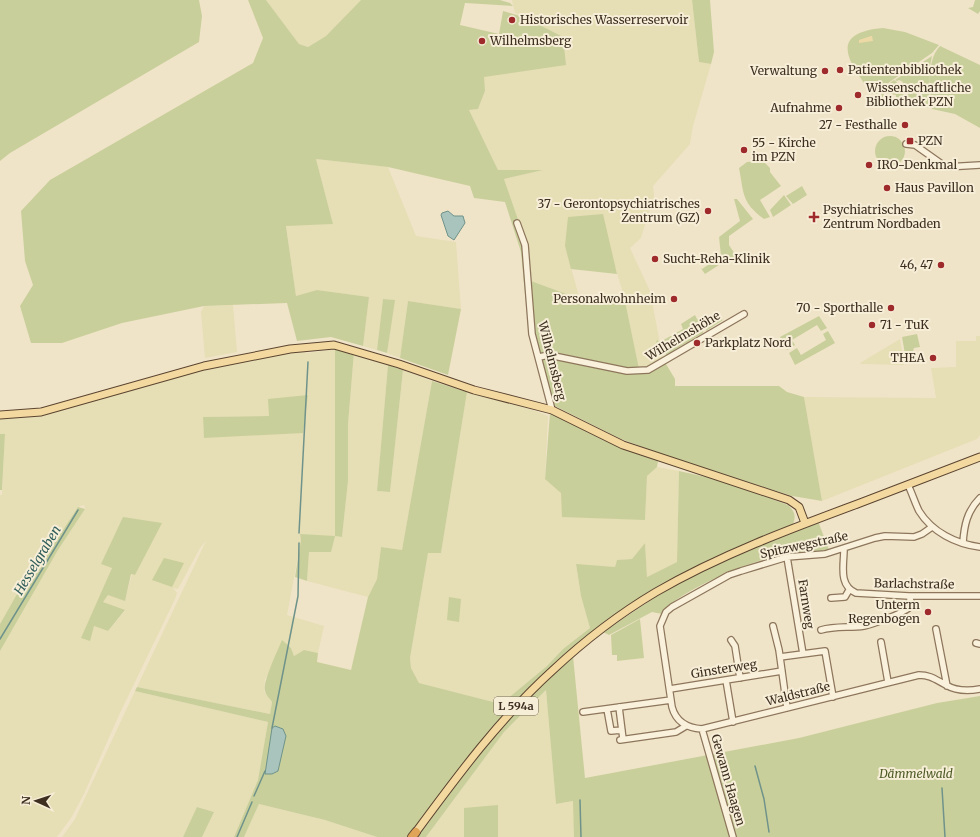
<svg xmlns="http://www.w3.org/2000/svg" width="980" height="837" font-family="Merriweather,serif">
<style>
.farmland{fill:#e6deb5;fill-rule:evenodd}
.green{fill:#c9cf9b}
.sand{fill:#ecd9a5}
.water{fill:#a9c4bc;stroke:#6f938a}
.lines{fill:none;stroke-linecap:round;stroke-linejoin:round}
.stream{stroke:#6f938a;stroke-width:1.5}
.minor-casing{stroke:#8d765c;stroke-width:8}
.major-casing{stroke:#5b4430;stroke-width:9}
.highway-casing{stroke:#5b4430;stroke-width:10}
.minor{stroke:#faf1dc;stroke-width:5.5}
.major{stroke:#f3d9a0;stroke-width:7}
.highway{stroke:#e0a458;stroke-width:8}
.poi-dot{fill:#9e2a2b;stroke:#f7eed8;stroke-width:1.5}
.labels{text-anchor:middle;stroke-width:4;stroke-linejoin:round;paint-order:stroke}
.shield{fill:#f7eed8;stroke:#756857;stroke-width:1}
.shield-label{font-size:11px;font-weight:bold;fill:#3d2e20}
.poi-label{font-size:12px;fill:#3d2e20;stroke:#f7eed8;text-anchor:start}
.street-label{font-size:12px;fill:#3d2e20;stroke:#f7eed8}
.park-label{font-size:12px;font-style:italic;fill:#4d5a26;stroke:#f7eed8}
.water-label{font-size:13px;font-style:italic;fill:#2f5d5a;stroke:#f7eed8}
</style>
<rect width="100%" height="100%" fill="#f0e4c8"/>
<path class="farmland" d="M266,0H361L326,36L308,47L299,44Z
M512,0H692L699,62L711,64L693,126L690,144L653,186L654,196L641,238L630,248L650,291L663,359L639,370L624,296L613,260L565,246L579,296L569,295L531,281L525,234L521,228L504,179L542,170H498L469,110L478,109L485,91L483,77L524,17L515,13Z
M316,159L388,167L416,236L456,242L461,309L408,301L400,358L387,353L394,300L383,299L377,350L363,346L369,297L317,290L296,296L286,225L333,224Z
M233,305L237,352L205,358L201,312L204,306Z
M976,336H980V435L977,439L822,501L804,397L936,398L931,368L956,367V341H976Z
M900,339L904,365L861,364L860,363Z
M335,349V536L342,537L348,481V424L354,352L388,365L377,491L390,492L403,370L432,381L402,550L381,547L377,579L368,597L307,581L309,552L300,534L301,540L287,615L324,626L318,653L304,650L294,656L291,648L282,641L273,666L265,679L264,691L272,702L270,714L137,687L206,541L200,548L178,589L173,588L177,593L175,599L119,715L84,794L71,818L57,837H0V651L58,550L85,509L84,505L78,507L50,550L17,594L0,624V495H2L5,435L0,434V419L43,414L192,373L251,359L296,350L308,353ZM269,416L205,438L204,437L203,417ZM161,523L135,575L132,574L125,600L108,595L103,602L125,611L108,631L94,626L112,567L101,564Z
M467,392L533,410L548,416L545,478L645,520L647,476L657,467L679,471L677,562L647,577L645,543L632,559L617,560L615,567L576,565L581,596L590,628L563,649L547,666L501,704L419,683L411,668L410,658L428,552L441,553Z
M546,690L556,804L574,801V837H498V805L464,837H426L504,732Z
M135,691L268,722L258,780L234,837H202L214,812L198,807L183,837H62L75,819Z
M259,804L325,820L377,837H244Z"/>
<path class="green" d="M0,0H199L202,16L199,42L10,153L0,161Z
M248,0H266L299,44L308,47L326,36L361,0H500L510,3L513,6L465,3L460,25L499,34L503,11L524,17L563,37L566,65L484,77L485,91L478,109L469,110L498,170H543L504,179L521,228L525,234L531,281L569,295L624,296L639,369L663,359L675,379V386H779L787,392L804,397L822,501L792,496L672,458L621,439L553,405L551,395L547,397L529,337L521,252L505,202L474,198L470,186L388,167L316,159L333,224L286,226L296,296L317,290L369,297L363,346L331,337L297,341L287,303L204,306L122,323L62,343H31L20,306L33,285L25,261L21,211L50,180L253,63L263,38Z
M692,0H710L714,52L711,64L699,62Z
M975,0H980V11L978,14L968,8L973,7Z
M883,28L905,32L939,45L932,53L872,94C851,65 825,33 883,28Z
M940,46L980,65V128L955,114L932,109C930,91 926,60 940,46Z
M932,56L930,66L929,108L896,101V95L886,93L890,89L907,94L916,93V89L902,84L903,82L899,80L897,81L895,80Z
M894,80L897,82L896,86L915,92C905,94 894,82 884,89V95L894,98V101L882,99L874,94Z
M875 151a15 15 0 1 1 30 0a15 15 0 1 1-30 0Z
M756,161L765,163L770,168V172L781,186L760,200L770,217L764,219C741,202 744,193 739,168L747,162Z
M802,186L807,195L793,204L786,196Z
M784,195L791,205L773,217L770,210Z
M734,199H737L753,219L729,236V245L737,257L733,261L722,263L705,274L700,267L702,269L721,256L719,237L740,221Z
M603,214L617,274L571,269L565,246L568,217Z
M383,299L395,300L387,353L377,350Z
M408,301L461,309L448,375L400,358Z
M695,315L697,319L704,322L700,321L683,332L685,335C674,337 665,339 661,352L657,350L655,346L657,340L660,342L683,329L681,324Z
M819,316L827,328L821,331L817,325L792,340L795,345L787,350L780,337Z
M718,318L723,320L706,331L707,325Z
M704,326L703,333L691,340L690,344L687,346L686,343L676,349L675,353L666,355L665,351L672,345L673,348L683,342L687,336L688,339L702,331Z
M828,331L835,343L795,365L789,353L797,348L801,355L826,340L823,334Z
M917,334L920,347L914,348L912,354H905L902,337Z
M335,349L354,352L348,424V481L342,537L335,536L331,552H309L307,581L295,577L301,540L300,534L335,536Z
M388,365L403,370L390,492L377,491Z
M432,381L467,392L441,553H428L410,658L411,668L419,683L501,704L547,666L563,649L590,628L581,596L576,564L615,567L617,560L632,559L645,543L647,577L677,562L679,471L724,481L788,505C795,512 796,515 793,525L619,613L587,635L552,666L489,731L409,837H377L325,820L259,804L244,837H234L258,780L268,722L135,691L137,687L270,714L272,702C270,699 266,695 265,691C262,683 278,650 282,640L291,648L294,656L304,650L318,653L317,662L351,670L368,597L377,579L381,547L402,550Z
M308,395L303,433L204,438L203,417L269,416L268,399Z
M550,413L603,440L658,461L657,467L647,476L645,520L562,517L561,493L545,479Z
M0,434H5L2,490H0Z
M78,507L85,509L58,550L0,651V624L17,594L50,550Z
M123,517L162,523L135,575L131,574L125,601L108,595L103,602L125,610L108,631L94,626L90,641L81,638L112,568L101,564Z
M818,521L829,550C810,553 790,553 772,557C749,562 671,594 662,614L652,612L609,635L603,632L660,594L713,565Z
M164,558L184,563L172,587L152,580Z
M449,597L461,599L459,622L447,620Z
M640,619L644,658L617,661V655H612L611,635Z
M573,656L585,778L799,738L937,703L980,696V837H574L573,801L556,804L546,690L504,732L426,837H417C466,771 511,711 573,656Z
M498,805V837H464V808Z
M197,807L214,812L202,837H183Z"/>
<path class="sand" d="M871,36H872L873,41L859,43V40Z"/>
<path class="water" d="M448,211L454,216H463L465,223L454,240L448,236L441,215L442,213Z
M275,726L283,729L286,736L278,771L272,774H265L272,728Z"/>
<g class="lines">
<path class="stream" d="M299,533L308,362
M0,639L78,510
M272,728L298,596L299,543
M755,766L764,799L769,832
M942,788L945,837
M254,796L265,771
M580,800L581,837
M237,837L252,802"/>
<g class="minor-casing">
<path id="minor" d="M906,144L915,145L946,167L980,165
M517,223L525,245L532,334L552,410
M539,357L549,355L627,371L648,370L744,314
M908,485C912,493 915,503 919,511C932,532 956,544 980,547
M932,527L922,534L914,537L885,536L875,538L825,554L787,557L741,571L729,575L672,607L666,612L660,626L672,707C676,722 687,728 702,729L919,675C931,675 936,680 946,685C956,691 969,691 980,689
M963,543C964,526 967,511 980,498
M844,549C844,565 838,585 856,593L909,596H980
M787,557L803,654
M831,598L845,597L849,590
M773,626L779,650L787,708
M936,629L947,686
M821,630C835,626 850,628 864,626C873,624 908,612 912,605L909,596
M731,640L735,646L740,678
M881,642L888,682
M976,643L980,644
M780,657L825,651L833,697
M726,680L733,722
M670,689L782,671
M619,707L623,739
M607,709L611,731L622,730
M583,712L671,700
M702,729L733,837
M620,740L676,732L686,726"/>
</g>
<g class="major-casing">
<path id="major" d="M0,415L41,412L204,366L290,349L334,345L399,364L474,390L552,410L623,445L789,500L799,507L805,523
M416,832C458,775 500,718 553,670C584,641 619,614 656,592C720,555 790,529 860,503C900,488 940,472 980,457"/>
</g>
<g class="highway-casing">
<path id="highway" d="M412,837L416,832"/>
</g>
<use href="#minor" class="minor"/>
<use href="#major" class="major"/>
<use href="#highway" class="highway"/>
</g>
<g class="poi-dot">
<circle cx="512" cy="20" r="4"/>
<circle cx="482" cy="41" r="4"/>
<circle cx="840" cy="70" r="4"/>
<circle cx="825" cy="71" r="4"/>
<circle cx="858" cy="95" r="4"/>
<circle cx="839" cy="108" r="4"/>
<circle cx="905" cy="125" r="4"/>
<rect x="906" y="137" width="8" height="8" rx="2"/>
<circle cx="744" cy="150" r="4"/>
<circle cx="869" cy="165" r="4"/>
<circle cx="887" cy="188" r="4"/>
<circle cx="708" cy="211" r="4"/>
<path d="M812 211h4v4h4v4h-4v4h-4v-4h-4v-4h4z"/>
<circle cx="655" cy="259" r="4"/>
<circle cx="941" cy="265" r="4"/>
<circle cx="674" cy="299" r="4"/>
<circle cx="891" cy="308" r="4"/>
<circle cx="872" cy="325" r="4"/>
<circle cx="697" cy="343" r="4"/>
<circle cx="933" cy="358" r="4"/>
<circle cx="928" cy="612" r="4"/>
</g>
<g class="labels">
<rect class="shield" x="494" y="697" width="44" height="18" rx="3"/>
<g class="shield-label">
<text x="516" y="710">L 594a</text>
</g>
<g class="poi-label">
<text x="520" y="24">Historisches Wasserreservoir</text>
<text x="490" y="45">Wilhelmsberg</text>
<text x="848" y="74">Patientenbibliothek</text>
<text x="817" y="75" text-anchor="end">Verwaltung</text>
<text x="866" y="92">Wissenschaftliche<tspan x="866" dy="14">Bibliothek PZN</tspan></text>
<text x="831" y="112" text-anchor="end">Aufnahme</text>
<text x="897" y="129" text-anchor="end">27 - Festhalle</text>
<text x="918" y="145">PZN</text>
<text x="752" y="147">55 - Kirche<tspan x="752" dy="14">im PZN</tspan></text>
<text x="877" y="169">IRO-Denkmal</text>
<text x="895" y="192">Haus Pavillon</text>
<text x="700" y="208" text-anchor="end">37 - Gerontopsychiatrisches<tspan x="700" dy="14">Zentrum (GZ)</tspan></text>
<text x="823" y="214">Psychiatrisches<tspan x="823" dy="14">Zentrum Nordbaden</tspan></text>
<text x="663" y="263">Sucht-Reha-Klinik</text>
<text x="933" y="269" text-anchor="end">46, 47</text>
<text x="666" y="303" text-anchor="end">Personalwohnheim</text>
<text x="883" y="312" text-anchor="end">70 - Sporthalle</text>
<text x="880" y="329">71 - TuK</text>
<text x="705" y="347">Parkplatz Nord</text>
<text x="925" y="362" text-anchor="end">THEA</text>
<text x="920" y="609" text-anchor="end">Unterm<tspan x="920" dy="14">Regenbogen</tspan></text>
</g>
<g class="street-label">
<text transform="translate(683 336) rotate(-31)" y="4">Wilhelmshöhe</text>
<text transform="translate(552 361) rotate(76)" y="4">Wilhelmsberg</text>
<text transform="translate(804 545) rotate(-12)" y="4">Spitzwegstraße</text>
<text transform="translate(914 584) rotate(1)" y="4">Barlachstraße</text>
<text transform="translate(806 604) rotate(81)" y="4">Farnweg</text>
<text transform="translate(724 669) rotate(-9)" y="4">Ginsterweg</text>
<text transform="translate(798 694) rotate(-14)" y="4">Waldstraße</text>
<text transform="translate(728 780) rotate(74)" y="4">Gewann Haagen</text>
</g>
<g class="park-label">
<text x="916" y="778">Dämmelwald</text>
</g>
<g class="water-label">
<text transform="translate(37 560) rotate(-59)" y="5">Hesselgraben</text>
</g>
</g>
<g transform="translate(36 801) rotate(273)" stroke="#f7eed8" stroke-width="3" paint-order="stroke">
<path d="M0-3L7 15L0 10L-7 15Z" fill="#3d2e20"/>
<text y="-6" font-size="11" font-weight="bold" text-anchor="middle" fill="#3d2e20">N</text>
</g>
</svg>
